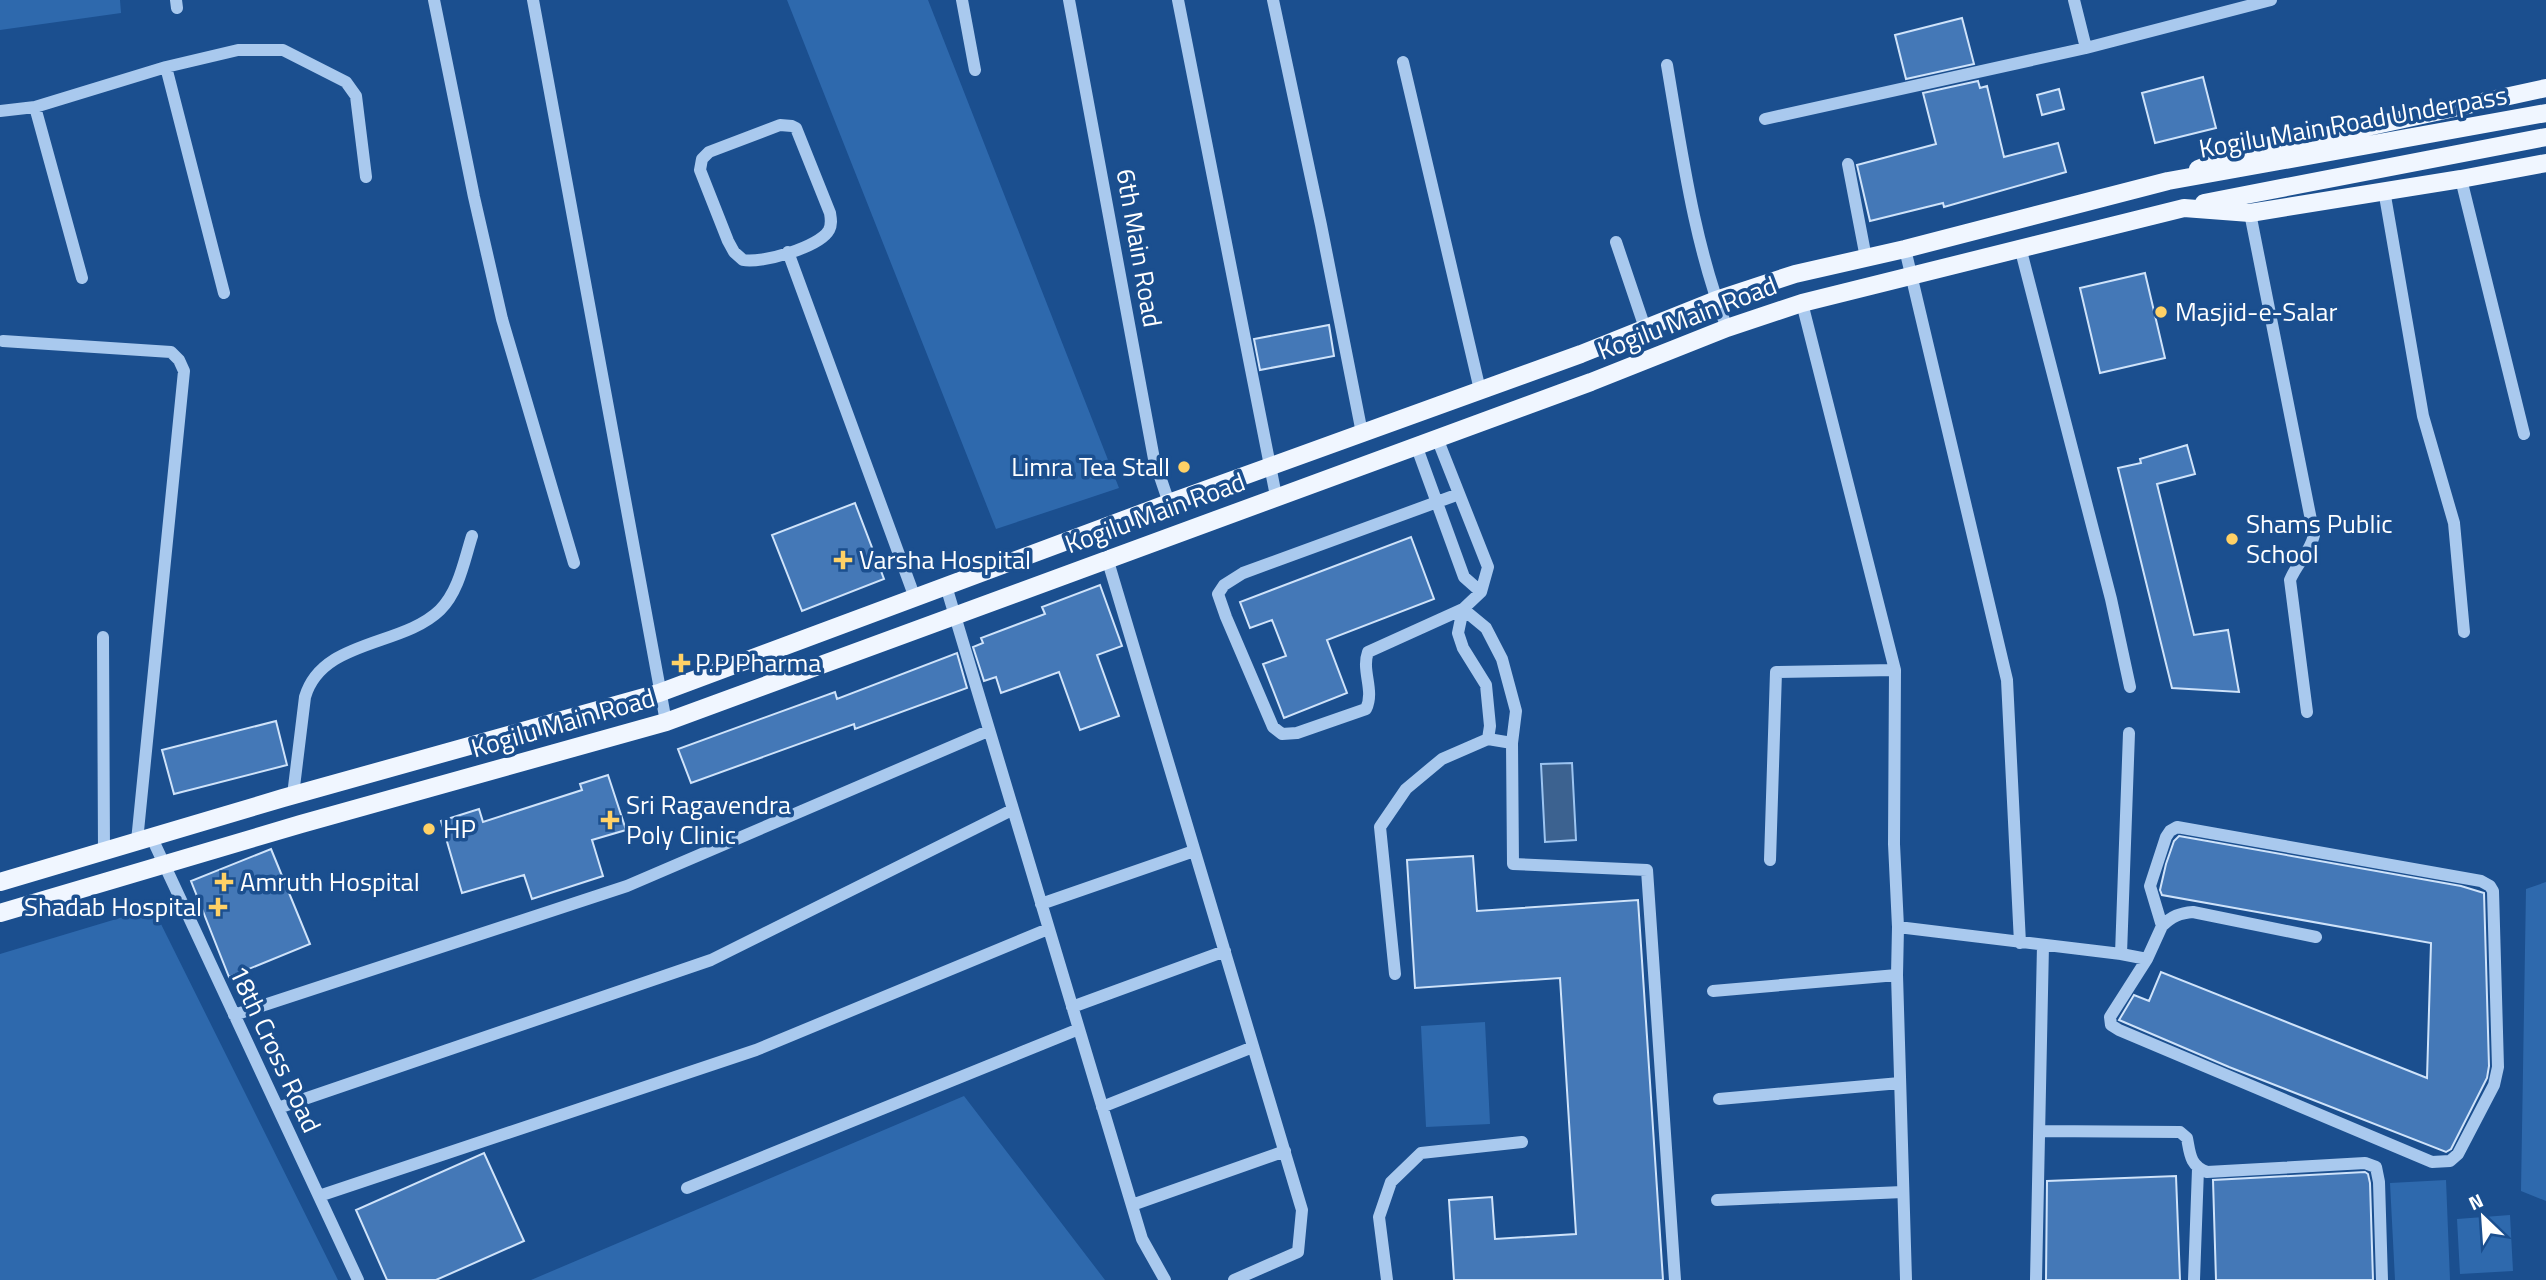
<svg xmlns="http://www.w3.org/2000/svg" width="2546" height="1280" font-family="'Titillium Web',sans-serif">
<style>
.green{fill:#2e69ad}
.water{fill:#3c6290;stroke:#9cc4f0;stroke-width:2}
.building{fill:#4478b7;stroke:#cfe3fa;stroke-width:2}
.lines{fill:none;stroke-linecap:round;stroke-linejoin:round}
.minor{stroke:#a9c9ee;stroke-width:12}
.major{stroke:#f0f6ff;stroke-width:18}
.poi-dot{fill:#ffd166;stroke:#1b4f8f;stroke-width:2.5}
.labels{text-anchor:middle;stroke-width:7;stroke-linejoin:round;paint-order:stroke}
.street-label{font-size:26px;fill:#fff;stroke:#1b4f8f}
.poi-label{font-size:26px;fill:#fff;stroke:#1b4f8f;text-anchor:start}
</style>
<rect width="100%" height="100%" fill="#1b4f8f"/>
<path class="green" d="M0,0H120L121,13L0,30Z
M787,0H928L1119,488L996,529Z
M2546,882V1201L2521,1191L2526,889Z
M153,908L338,1280H0V954Z
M1485,1022L1490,1124L1426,1127L1421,1026Z
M964,1096L1105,1280H531Z
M2446,1180L2450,1280H2395L2390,1183Z
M2510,1215L2513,1271L2460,1274L2457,1219Z"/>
<path class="water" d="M1572,763L1576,840L1545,842L1541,764Z"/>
<path class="building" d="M1962,18L1974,64L1906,79L1895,35Z
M2203,77L2216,128L2155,143L2142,93Z
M1978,81L1980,88L1987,86L2004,157L2058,143L2066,172L1944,207L1943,203L1870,221L1857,165L1936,144L1923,93Z
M2059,89L2064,109L2042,115L2037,95Z
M2145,273L2165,358L2100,373L2080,288Z
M1329,325L1334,356L1260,370L1254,339Z
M2187,445L2195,474L2157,484L2194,635L2228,630L2239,692L2172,688L2118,468L2141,463L2140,459Z
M855,503L884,579L802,611L772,535Z
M1411,537L1434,599L1327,640L1347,693L1284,718L1263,664L1286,656L1272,620L1250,628L1240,602Z
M1100,585L1122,646L1097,655L1119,716L1080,730L1059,672L1001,693L996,677L984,681L973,647L983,643L981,638L1045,614L1042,607Z
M957,653L967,688L855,729L854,724L691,783L678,749L835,692L837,699Z
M276,721L287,765L174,794L162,750Z
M608,775L626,830L592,840L603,876L532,899L524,875L462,893L441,821L479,809L483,822L582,790L580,784Z
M2179,836L2461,886L2484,893L2489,1066L2487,1078L2451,1149L2446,1152L2229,1067L2119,1020L2134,995L2149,1001L2161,972L2427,1078L2431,943L2162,895L2160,890L2166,864L2174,841Z
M271,849L310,944L229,977L191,881Z
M1473,856L1477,911L1638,900L1663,1280H1454L1449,1200L1492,1197L1495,1239L1576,1234L1560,978L1415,988L1407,860Z
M484,1153L524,1241L436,1280H387L356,1210Z
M2365,1172L2368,1174L2370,1183L2373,1280H2216L2213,1180Z
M2176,1176L2180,1280H2046L2047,1181Z"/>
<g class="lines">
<path class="minor" d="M176,0L177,8
M434,0L474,197L502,319L574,563
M533,0L666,722
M962,0L975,70
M1069,0L1154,459L1169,503
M1178,0L1276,496
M1273,0L1321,225L1362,433
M2074,0L2086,48
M1403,62L1480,390
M1667,65C1682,153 1694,244 1727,328
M166,67L224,293
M35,107L82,278
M0,111L35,107L166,67L238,50H283L346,82L356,96L366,177
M1765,119L2086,48L2271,0
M780,125L792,126L796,128L830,213C831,219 832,224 829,230C820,247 761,264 743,260L734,252L728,241L700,170L702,159L709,152Z
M1848,164L1866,258
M2461,179L2524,434
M2384,190L2423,416L2454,523L2464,632
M2250,213L2314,535C2310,553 2297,563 2290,580L2307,712
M1616,242L1645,328
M2020,247L2111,599L2130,687
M1905,249L2007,680L2020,943
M788,252L915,598
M1802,303L1895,670L1894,844L1898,927L1897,975L1906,1280
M3,341L171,352L179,360L184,371L137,841
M1437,438L1488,567L1481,592L1463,609L1368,652C1361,671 1375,690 1366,709L1297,733L1282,734L1273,727L1226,617L1218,594L1224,585L1243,573L1459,494
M1416,445L1464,577L1481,592
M1107,558L1302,1210L1298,1252L1234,1280
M946,586L1142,1239L1165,1280
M103,637L104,851
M1488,739L1490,726L1486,685L1463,648L1458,633L1463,609L1486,628L1502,659L1516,711L1512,743L1513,864L1647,870L1675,1280
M293,795L305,697C322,639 402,647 440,610C459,591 464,561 472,536
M151,836L358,1280
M1770,860L1776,672L1895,670
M1041,904L1194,851
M2162,926C2172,916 2180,913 2193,912L2316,937
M1898,927L2121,954L2147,959L2162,926L2150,886L2166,837L2170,831L2177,827L2481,881L2490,886L2493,891L2498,1067L2494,1085L2458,1154L2450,1161L2432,1162L2119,1030L2111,1025L2110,1017L2147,959
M2121,954L2129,733
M1395,974L1380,827L1406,789L1442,759L1488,739L1512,743
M1713,991L1897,975
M1072,1007L1225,951
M234,1015L627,886L988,731
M1719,1099L1900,1083
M1102,1107L1253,1047
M278,1108L711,960L1012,810
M2039,1131L2180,1132L2187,1138C2190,1154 2190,1166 2207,1172L2365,1163L2376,1167L2379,1182L2382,1280
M687,1188L1079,1029
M319,1196L756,1050L1048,929
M1717,1200L1903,1192
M1132,1205L1285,1151
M1387,1280L1379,1217L1391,1182L1421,1153L1522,1142
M2036,1280L2043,945
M2194,1280L2198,1169"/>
<path class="major" d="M2198,169L2248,149L2335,134L2546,88
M2204,203L2546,137
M0,882L283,798L659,693L1169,503L1581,354L1716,300L1795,274L1905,249L2168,181L2546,113
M0,913L301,824L666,722L1591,382L1727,328L1802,303L2184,208L2250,213L2461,179L2546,163"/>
</g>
<g class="poi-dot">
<circle cx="2161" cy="312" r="7"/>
<circle cx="1184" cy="467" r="7"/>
<circle cx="2232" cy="539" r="7"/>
<path d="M839.5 549.5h7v7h7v7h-7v7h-7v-7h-7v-7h7z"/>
<path d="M677.5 652.5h7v7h7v7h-7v7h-7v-7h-7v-7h7z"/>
<path d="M606.5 809.5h7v7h7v7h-7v7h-7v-7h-7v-7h7z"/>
<circle cx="429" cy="829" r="7"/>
<path d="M220.5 871.5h7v7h7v7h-7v7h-7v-7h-7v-7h7z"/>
<path d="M214.5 896.5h7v7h7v7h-7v7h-7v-7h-7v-7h7z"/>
</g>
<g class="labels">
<g class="street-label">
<text transform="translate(2353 122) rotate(-10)" y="9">Kogilu Main Road Underpass</text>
<text transform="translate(1139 248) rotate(80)" y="9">6th Main Road</text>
<text transform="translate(1687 318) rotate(-21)" y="9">Kogilu Main Road</text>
<text transform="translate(1155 513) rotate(-20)" y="9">Kogilu Main Road</text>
<text transform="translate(563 723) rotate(-16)" y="9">Kogilu Main Road</text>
<text transform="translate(275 1049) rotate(65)" y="9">18th Cross Road</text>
</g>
<g class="poi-label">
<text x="2175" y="321">Masjid-e-Salar</text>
<text x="1170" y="476" text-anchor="end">Limra Tea Stall</text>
<text x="2246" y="533">Shams Public<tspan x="2246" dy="30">School</tspan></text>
<text x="859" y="569">Varsha Hospital</text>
<text x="695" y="672">P.P Pharma</text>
<text x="626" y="814">Sri Ragavendra<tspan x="626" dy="30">Poly Clinic</tspan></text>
<text x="443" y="838">HP</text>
<text x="240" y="891">Amruth Hospital</text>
<text x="202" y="916" text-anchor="end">Shadab Hospital</text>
</g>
</g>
<g transform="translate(2483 1217) rotate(335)" stroke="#1b4f8f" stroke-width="5" paint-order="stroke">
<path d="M0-5L12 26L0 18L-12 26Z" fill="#ffffff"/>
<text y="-10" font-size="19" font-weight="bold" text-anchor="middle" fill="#ffffff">N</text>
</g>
</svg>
